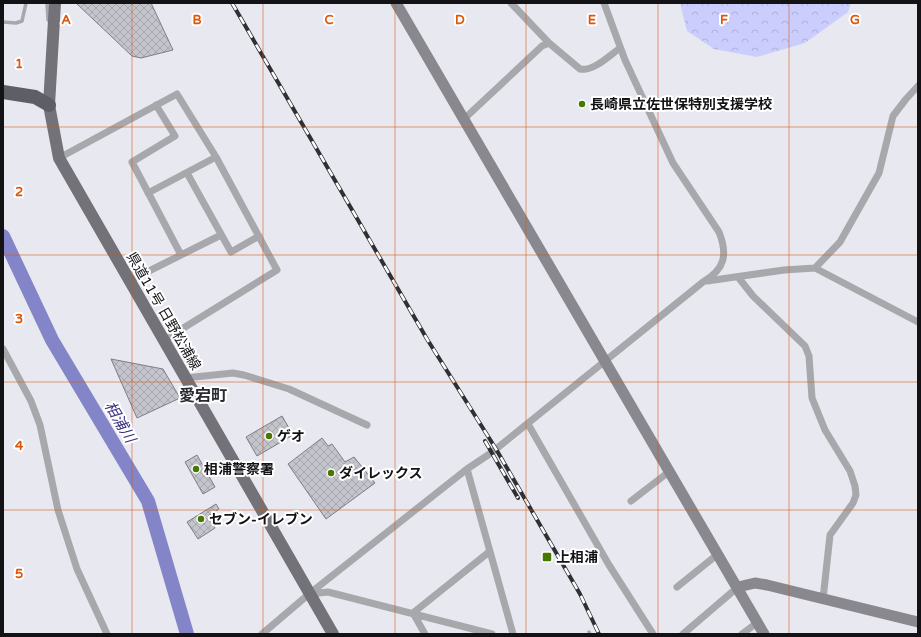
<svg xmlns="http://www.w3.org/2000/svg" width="921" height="637" font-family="'Varela Round','Noto Sans JP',sans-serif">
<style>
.forest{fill:url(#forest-crowns)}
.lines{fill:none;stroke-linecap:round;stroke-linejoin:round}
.river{stroke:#8385c8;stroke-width:14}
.building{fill:url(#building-cross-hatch);stroke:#7e7e86}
.lane{stroke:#a7a8ab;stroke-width:3.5}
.street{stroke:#a7a8ab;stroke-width:7}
.secondary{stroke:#88888e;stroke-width:11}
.primary{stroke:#727278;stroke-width:12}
.highway{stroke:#5e5f66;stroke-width:14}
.rail-casing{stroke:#303034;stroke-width:4}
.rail{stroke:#fff;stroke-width:2.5;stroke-dasharray:8;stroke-linecap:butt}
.grid{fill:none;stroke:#dd560c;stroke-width:1;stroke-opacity:0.55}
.poi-dot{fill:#477801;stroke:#fff;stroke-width:1.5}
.labels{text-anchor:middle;stroke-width:4;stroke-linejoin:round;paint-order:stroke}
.poi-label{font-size:14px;font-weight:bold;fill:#131316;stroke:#fff;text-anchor:start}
.street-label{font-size:14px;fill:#131316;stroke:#fff}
.water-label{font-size:15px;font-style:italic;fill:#3a3283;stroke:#fff}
.quarter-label{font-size:16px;font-weight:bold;fill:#292a30;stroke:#fff}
.grid-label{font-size:13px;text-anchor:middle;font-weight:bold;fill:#dd560c;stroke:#fff;stroke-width:4;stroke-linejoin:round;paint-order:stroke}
</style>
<defs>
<pattern id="forest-crowns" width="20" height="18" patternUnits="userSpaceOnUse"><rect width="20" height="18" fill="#cbcefd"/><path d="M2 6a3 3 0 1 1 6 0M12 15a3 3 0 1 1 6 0" fill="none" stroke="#adb0d8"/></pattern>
<pattern id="building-cross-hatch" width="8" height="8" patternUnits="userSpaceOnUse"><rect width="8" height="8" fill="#c3c4cc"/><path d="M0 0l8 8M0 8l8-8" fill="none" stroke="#a7a8ae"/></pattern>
</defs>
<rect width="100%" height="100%" fill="#e7e8f0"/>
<path class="forest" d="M680,3H851L848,12L805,43L757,57L714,49L687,31Z"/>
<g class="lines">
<path class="river" d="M3,236L52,340L148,501L187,634"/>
</g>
<path class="building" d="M76,3H151L173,50L141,58L132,56Z
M111,359L163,369L180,398L137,418Z
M282,416L293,435L257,456L246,437Z
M322,438L328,446L332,444L345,462L354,457L375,483L326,519L288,464Z
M197,455L215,487L203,494L185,462Z
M216,504L219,509L208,516L215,528L198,539L187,522Z"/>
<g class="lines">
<path class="lane" d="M47,3L48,20L52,21
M3,22L16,23L22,21L26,3
M589,632L590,634"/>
<path class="street" d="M511,3L549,43L580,69C593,72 610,55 620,48
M156,105L175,136L132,162L181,255
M464,119L542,46L549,43
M59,158L177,94L216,157L277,270L164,340
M187,173L231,252L259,236
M148,193L216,157
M815,268L840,242L879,173L893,116L906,99L918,86
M738,277L753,296L805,346L809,356L812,398L825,430L850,471L855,486L856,495L853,503L830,535L823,599
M129,281L221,235
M707,281L784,270L815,268L918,322
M3,349L31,401L40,425L58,510L77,569L107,634
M185,378L233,373L244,375L289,389L367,425
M528,424L609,565L653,634
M467,469L513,634
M631,501L670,471
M677,587L718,554
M310,594L328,592L492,634
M413,613L489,552
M413,613L425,634
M262,634L309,594L467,469L491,453L703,282C725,269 728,255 719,232L673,163L625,60L604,3
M683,634L738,587
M742,634L758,622"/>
<path class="secondary" d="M396,3L764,634
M738,587L755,583L767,585L918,622"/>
<path class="primary" d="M55,3L49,105L59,158L333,634"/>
<path class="highway" d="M3,92L35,97L49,105"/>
<g class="rail-casing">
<path id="rail" d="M232,3L427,339L496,449L580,594L599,634
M485,441L518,498"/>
</g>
<use href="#rail" class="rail"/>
</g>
<path class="grid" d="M132,3V634M263,3V634M395,3V634M526,3V634M658,3V634M789,3V634M3,127H918M3,255H918M3,382H918M3,510H918"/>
<g class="poi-dot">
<circle cx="582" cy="104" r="4"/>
<circle cx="269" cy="436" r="4"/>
<circle cx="196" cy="469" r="4"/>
<circle cx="331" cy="473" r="4"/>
<circle cx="201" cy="519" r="4"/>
<rect x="542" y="552" width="10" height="10" rx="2"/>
</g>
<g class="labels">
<g class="poi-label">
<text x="590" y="109">長崎県立佐世保特別支援学校</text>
<text x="277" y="441">ゲオ</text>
<text x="204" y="474">相浦警察署</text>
<text x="339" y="478">ダイレックス</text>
<text x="209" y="524">セブン-イレブン</text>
<text x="556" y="562">上相浦</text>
</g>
<g class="street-label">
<text transform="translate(164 311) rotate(60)" y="5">県道11号 日野松浦線</text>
</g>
<g class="water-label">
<text transform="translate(120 422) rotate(59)" y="5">相浦川</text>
</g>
<g class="quarter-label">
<text x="203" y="401">愛宕町</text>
</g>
</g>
<g class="grid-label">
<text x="66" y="24">A</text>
<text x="197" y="24">B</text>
<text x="329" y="24">C</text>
<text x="460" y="24">D</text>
<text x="592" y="24">E</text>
<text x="724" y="24">F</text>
<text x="855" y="24">G</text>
<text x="19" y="68">1</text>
<text x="19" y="196">2</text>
<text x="19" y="323">3</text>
<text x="19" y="450">4</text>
<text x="19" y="578">5</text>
</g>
<rect width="921" height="637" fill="none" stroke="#131316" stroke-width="8"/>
</svg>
